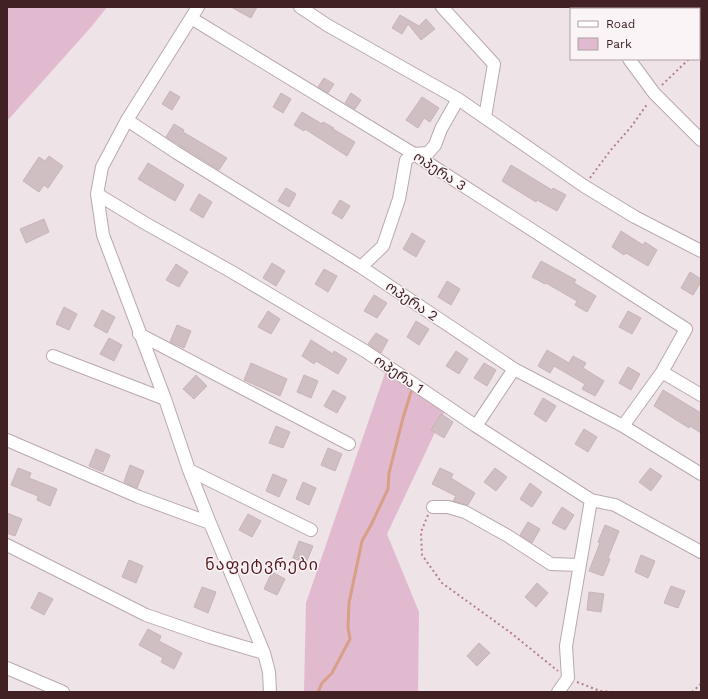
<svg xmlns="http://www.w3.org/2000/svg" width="708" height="699" font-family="'Work Sans','Noto Sans Georgian',sans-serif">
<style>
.green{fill:#e1bad0}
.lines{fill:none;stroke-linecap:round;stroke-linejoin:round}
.stream{stroke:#d89f86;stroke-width:3}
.building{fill:#cfbfc3;stroke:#c8b4ba}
.minor-casing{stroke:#baa9ac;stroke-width:14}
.path{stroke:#b48089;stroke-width:2;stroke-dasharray:2 3;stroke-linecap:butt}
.minor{stroke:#fff;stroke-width:12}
.labels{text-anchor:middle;stroke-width:3;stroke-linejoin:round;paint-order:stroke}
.street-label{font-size:14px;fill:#412124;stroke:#faf4f6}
.quarter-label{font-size:16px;letter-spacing:1px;fill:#551a20;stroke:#faf4f6}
</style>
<rect width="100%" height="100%" fill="#eee3e6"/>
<path class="green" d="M7,7H107L92,26L7,121Z
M385,373L446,409L387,534L419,612L418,692H304L306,603Z"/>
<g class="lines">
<path class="stream" d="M318,692L322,683L332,673L350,639L348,627L349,603L362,541L371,525L388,489L389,473L403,418L411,392"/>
</g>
<path class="building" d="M231,7H257L251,18Z
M400,15L419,26L426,19L435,29L421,40L408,24L402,34L392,28Z
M324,78L334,84L328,93L318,87Z
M170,91L180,97L172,110L162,104Z
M281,93L291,99L283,113L273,107Z
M351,93L361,100L355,109L345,103Z
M422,97L439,108L430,122L424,118L418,128L406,120Z
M302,112L322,124L323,122L334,128L333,129L355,142L347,156L305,129L304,131L294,125Z
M174,124L184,130L183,132L227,158L219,170L166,137Z
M49,156L63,166L48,188L44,185L39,192L23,181L39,157L45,161Z
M148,163L184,185L175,201L138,179Z
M511,165L552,190L553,188L566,195L557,211L537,200L536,202L502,181Z
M286,188L296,194L289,207L278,201Z
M199,194L212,202L203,218L190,210Z
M340,200L350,206L342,219L332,213Z
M44,219L49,232L26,243L20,229Z
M621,231L643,245L645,242L657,250L648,266L626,253L624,255L612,247Z
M412,233L425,241L416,257L403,249Z
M541,261L576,280L574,283L596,296L587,312L575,305L577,301L546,283L545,284L532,277Z
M272,263L285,271L276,286L263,278Z
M176,264L188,272L179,287L166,280Z
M324,269L337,276L328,292L315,284Z
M690,272L701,279V282L693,295L681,288Z
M447,281L460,289L451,305L438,297Z
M374,295L387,303L377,318L364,311Z
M64,307L77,314L69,330L56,324Z
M102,310L115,317L107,333L94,326Z
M268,311L280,319L271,334L258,327Z
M628,311L641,318L632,334L619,327Z
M416,321L429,329L419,345L407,337Z
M177,325L191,331L184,348L170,342Z
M376,333L388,340L381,353L368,344Z
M109,338L122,345L114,361L100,354Z
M311,340L333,354L334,351L347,359L338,374L316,361L314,364L302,356Z
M547,350L569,363L573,356L586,363L583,368L604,381L595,396L582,389L585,384L554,366L550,373L538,366Z
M456,351L468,359L459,374L446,366Z
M251,363L287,379L280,396L244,380Z
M484,363L496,370L487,386L474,378Z
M628,367L640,374L631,390L619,383Z
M196,375L207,386L194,399L183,389Z
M304,375L318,381L311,398L297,392Z
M333,390L346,397L337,413L324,406Z
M663,390L701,413V433L690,426L689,428L654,406Z
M543,398L556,406L546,422L534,414Z
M441,414L453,422L444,438L431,430Z
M276,426L290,432L283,448L269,443Z
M584,429L597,437L588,452L575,444Z
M328,448L342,454L335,471L321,465Z
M96,449L110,455L103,472L89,466Z
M130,465L144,471L137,488L124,482Z
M18,468L31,473L29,478L57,489L50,506L37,500L38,496L11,485Z
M440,468L453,474L451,478L475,493L468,505L453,501L456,496L432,484Z
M495,468L507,477L496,491L484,482Z
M650,468L662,476L651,491L639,482Z
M273,474L287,480L279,497L266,491Z
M303,482L316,488L309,505L296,499Z
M530,483L542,492L532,507L520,499Z
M562,507L574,515L565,530L552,523Z
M7,513L22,519L15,536L7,533Z
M248,514L261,521L252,537L239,530Z
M528,522L540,529L532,543L520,535Z
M605,525L619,531L608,558L610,559L603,576L589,571L600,543L598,542Z
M299,541L313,546L306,563L293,558Z
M641,555L655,561L648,578L635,572Z
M129,560L143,566L136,583L122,577Z
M272,572L285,579L277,595L264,589Z
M537,583L548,593L536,607L525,597Z
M671,586L685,591L678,608L664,603Z
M202,587L216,592L208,613L194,607Z
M39,592L53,599L44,615L31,608Z
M589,592L604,594L601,612L587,610Z
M148,629L161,636L159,641L182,653L174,669L161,662L163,658L139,645Z
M479,643L490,653L477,666L467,656Z"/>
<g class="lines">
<g class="minor-casing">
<path id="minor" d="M198,7L127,120L102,167L97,194L103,235L165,399L189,470L210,523L264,653L269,672L270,692
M300,7L327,25L458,99L584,186L635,217L701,251
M442,7L494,64L485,117
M585,7L588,9
M191,18L414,154L686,329L662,372L623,426
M629,59L654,93L701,140
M127,120L177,153L361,267L514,369L623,426L701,474
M97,194L143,222L232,272L365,351L476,426L591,500L615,505L701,552
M361,267L383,246L399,199L406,160L414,154L428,153L435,145L441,129L458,99
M139,334L349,444
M53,356L165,399
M662,372L701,395
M476,426L514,369
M7,440L139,497L210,523
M189,470L311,530
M433,507H448L465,512L508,536L551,564L579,565
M7,545L146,615L210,637L264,653
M7,668L63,692
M558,692L568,678L566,646L591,500"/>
</g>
<path class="path" d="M699,48L701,46
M662,85L689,59
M590,178L610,151L631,127L648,103
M428,515L421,532L422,555L442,583L511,633L558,671
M577,682L600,691L614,692
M692,692L701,684"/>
<use href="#minor" class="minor"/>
</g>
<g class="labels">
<g class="street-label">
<text transform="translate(440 171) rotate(33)" y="5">ოპერა 3</text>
<text transform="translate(412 301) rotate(34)" y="5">ოპერა 2</text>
<text transform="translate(399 374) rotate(34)" y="5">ოპერა 1</text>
</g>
<g class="quarter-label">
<text x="262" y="570">ნაფეტვრები</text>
</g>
</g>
<rect width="708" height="699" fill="none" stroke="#412124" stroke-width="16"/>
<rect x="570" y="8" width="130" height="52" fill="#faf4f6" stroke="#b0a0a2"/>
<rect x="578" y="21" width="20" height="6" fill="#ffffff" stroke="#b0a0a2"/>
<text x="606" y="28" font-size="12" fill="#412124">Road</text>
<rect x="578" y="38" width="20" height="12" fill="#e1bad0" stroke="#b0a0a2"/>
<text x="606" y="48" font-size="12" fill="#412124">Park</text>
</svg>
